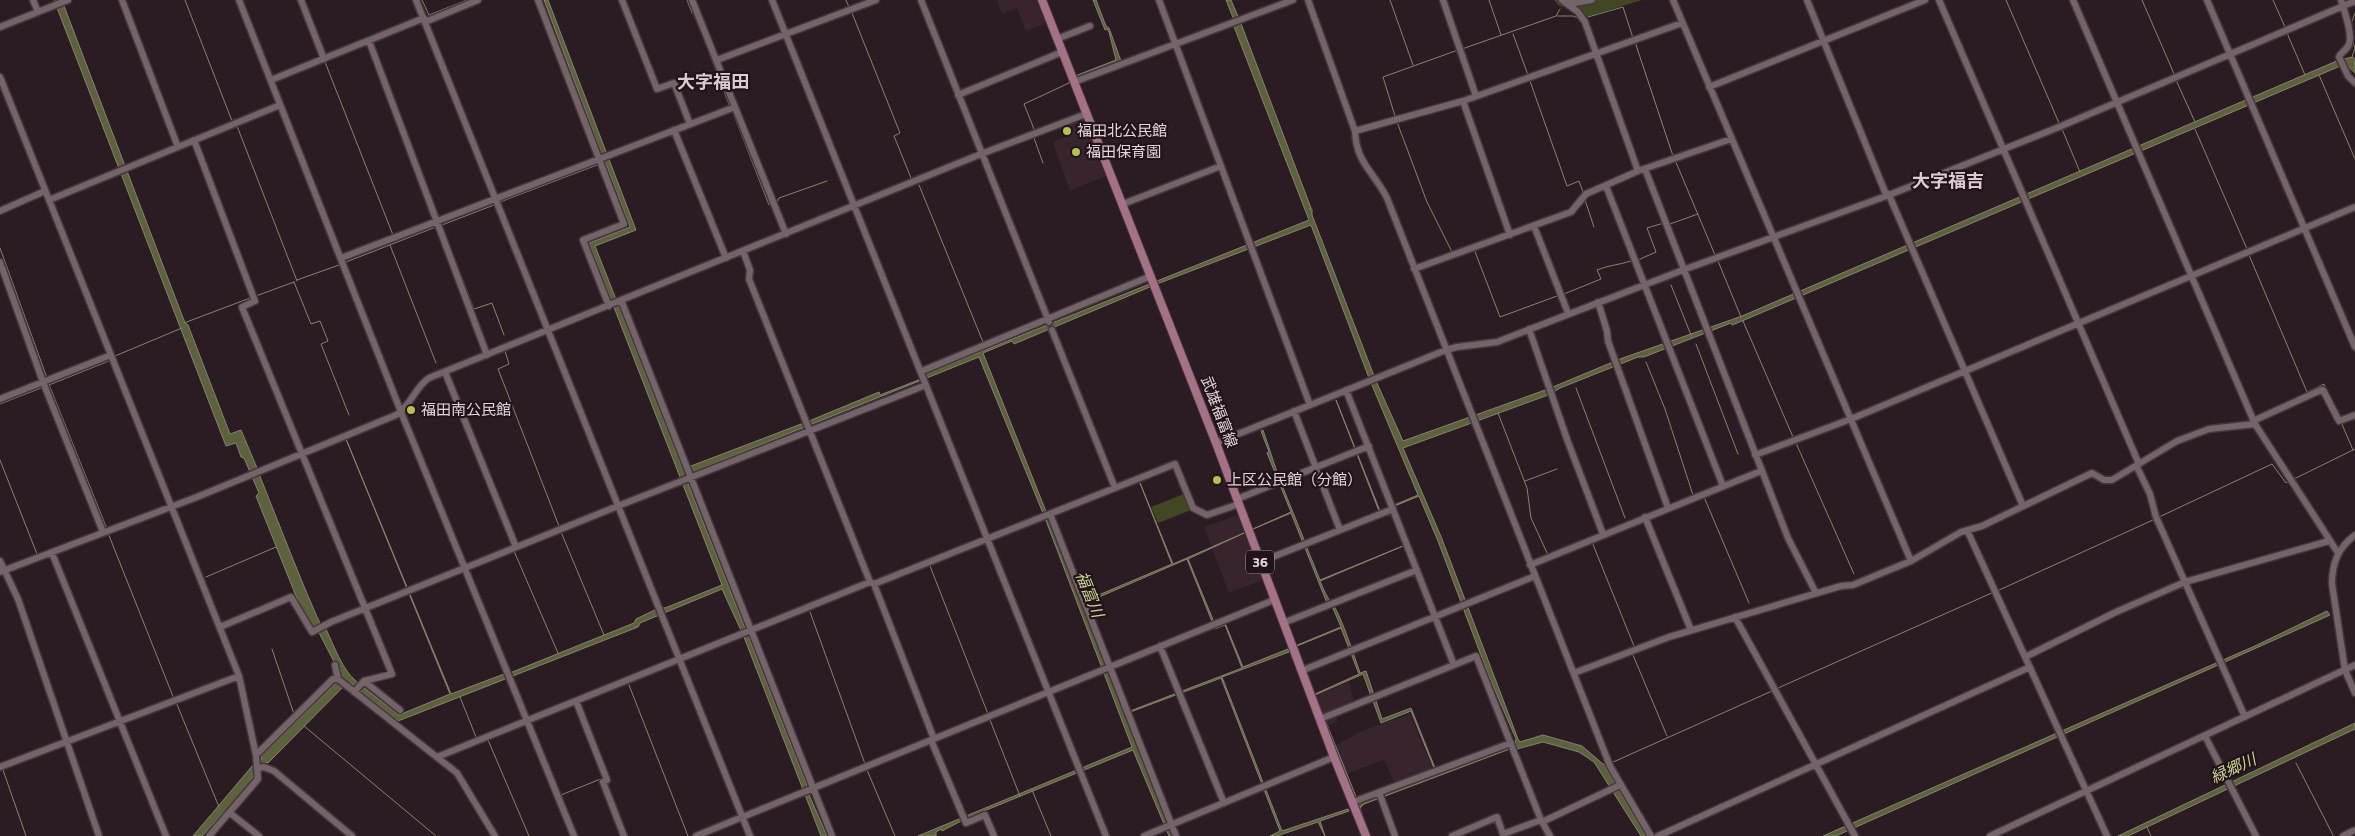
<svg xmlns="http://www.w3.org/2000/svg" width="2355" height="836" font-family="'Titillium Web','Noto Sans JP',sans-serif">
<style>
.built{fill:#38242d}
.green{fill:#414723}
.water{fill:#5c623d;stroke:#84846c;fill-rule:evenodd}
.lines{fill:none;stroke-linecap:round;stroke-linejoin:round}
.stream{stroke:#84846c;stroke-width:1}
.minor-casing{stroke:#44383d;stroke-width:9}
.major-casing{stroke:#44383d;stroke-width:10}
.minor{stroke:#75636a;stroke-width:6}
.major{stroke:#a57189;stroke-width:8}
.poi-dot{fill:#b2c34c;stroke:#211319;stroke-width:2}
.labels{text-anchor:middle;stroke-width:4.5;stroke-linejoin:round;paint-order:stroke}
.shield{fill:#211319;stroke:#a79b9f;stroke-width:1}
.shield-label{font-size:14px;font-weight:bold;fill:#e0d5d9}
.poi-label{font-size:15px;fill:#e0d5d9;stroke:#211319;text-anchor:start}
.street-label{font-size:15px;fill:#e0d5d9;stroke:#211319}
.water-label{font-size:16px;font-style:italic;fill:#cad695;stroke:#211319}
.quarter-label{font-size:18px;font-weight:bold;fill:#dec9d2;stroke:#211319}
</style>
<rect width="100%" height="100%" fill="#2b1c23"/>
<path class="built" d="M997,0H1039L1047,23L1026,31L1017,8L1002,14Z
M1082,118L1106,176L1070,191L1053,142L1072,134L1069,123Z
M1238,515L1263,580L1229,593L1204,527Z
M1349,682L1354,703L1337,710V722L1327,726L1314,696Z
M1410,714L1433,770L1395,784L1384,760L1346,774L1334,746L1362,731Z"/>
<path class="green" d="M1554,0H1642L1586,17L1558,5Z
M1184,494L1191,510L1158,523L1151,507Z"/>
<path class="water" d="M54,0H61L64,6L185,323L188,325L230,434L241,430L257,468L255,470L259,474C280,526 301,582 323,630L326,629C334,646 343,671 356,681L357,685L362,688L363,687L399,715L450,694L346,439L451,694L504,674L505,675L634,623L636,619L661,607L665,608L722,585L589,243L630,227L606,164L597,165L604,162L602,155L544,0H548L636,230L595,246L683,469L809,421L879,392L880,395L921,379L925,374L1309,220L1233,24L1234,20L1226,0H1231L1240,21L1311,208L1309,209H1312V215L1376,381L1403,441L1548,389L1620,359L1742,316L2339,60L2353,57L2355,60V73L2345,64L1742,321L1732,325L1731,323L1644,357H1638L1560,388L1551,394L1403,448L1442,539L1518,739L1520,742L1543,735L1582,746L1603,764H1606V768L1646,836H1641L1594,762L1579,752L1543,742L1517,749L1515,747L1364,804L1360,808L1370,836L1295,646L1341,627L1332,606L1327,603L1291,513L1253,529L1291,512L1267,453L1269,452L1261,431L1263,430L1279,478L1305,542L1379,511L1336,400L1380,511L1418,495L1369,378L1311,225L1157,284L1014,344L1012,341L983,353L1082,602L1172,564L1140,483L1173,564L1244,533L1188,559L1216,627L1225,623L1243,667L1288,649L1289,652L1222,677L1282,831L1348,809L1349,811L1320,821L1325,836L1318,822L1277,836H1270L1280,831L1221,678L1125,714L1174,836H1169L1133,750L967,818L942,831L941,829L936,832V836H918L1132,747L1045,518L979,357L688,474L687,481L807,785L806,788L827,836H821L744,637L722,589L640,623L638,627L398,721L360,691L361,689L348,682L268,763L267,762L253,777L252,782L202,836H193L253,765L255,766L262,758L261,756L342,677L316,627L312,628L298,601L256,496L259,493L244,458L241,457L236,443L226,446ZM1419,496L1438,541L1488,674L1516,739L1515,745L1509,746L1437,773L1411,708L1382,719L1366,671L1360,673C1355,658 1340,613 1333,605C1327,598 1324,590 1320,581L1403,546L1320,580L1305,543ZM1187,559L1215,629L1225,625L1242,668L1125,713L1083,604ZM1341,628L1359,674L1315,694L1297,646ZM1363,674L1381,723L1411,711L1436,773L1363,802L1357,799L1315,695Z
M1093,0H1096L1106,26L1109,28L1121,61L1077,79L1075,76L1116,60L1109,32L1107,29L1105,30Z
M2327,611L2330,615L1836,836H1823L2257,645Z
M2355,723V729L2128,836H2118Z"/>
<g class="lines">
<path class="stream" d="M30,0L32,6
M185,0L232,121L235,119
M297,0L320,57
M422,0L429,15L467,0
M687,0L692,13
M846,0L849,7
M1390,0L1413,65
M1489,0L1501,35
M2006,0L2059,123
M2142,0L2175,76
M2273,0L2285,27
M852,13L900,133L894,136L911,178
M1557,16H1573L1580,19
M1588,17L1623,7L1633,38
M697,21L730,107
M2351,24L2355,13
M2287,33L2305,75
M1513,34L1528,75
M1635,42L1673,156
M1462,49L1556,16L1560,9
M2352,57L2355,48L2353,42
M325,62L393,235
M2319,75L2355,159
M2176,80L2195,122
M1530,81L1567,186L1579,181L1583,192
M732,110L769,205
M1395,116L1383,77L1458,50
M1397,122L1427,202L1452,252
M237,126L297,281
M1034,129L1024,104L1069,83V81
M2062,129L2080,172
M2195,129L2247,249
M1034,138L1043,163
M1675,160L1715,255
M919,185L983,342
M1585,200L1594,227
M500,202L597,165
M777,202L779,198L827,181
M1670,224L1698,214
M442,225L494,205
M447,240L474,309L492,303L504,335
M390,245L436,363
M0,248L47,378
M1474,249L1500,317L1557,296
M2249,255L2307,392L2324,384L2326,389
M1638,260L1656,252L1647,228L1664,223
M1718,261L1741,317
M346,262L436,227
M297,280L339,265
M294,282L311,324L320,321L328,341L321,344L349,415
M1671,285L1691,335
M1564,294L1601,279L1597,270C1609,265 1619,265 1631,261
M256,296L294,282
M1743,321L1793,437
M184,323L250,298
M1696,344L1738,454
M505,351L509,364L498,369L559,526
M115,356L182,328
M1646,362L1665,409L1693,495L1702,491
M48,382L107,529
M49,385L109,361
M1576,388L1625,518
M0,404L41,388
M1498,413L1527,488L1531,518L1548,555
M2341,422L2353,450
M1796,443L1854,574
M0,460L37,554
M484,477L512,546
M2294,479L2355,449
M1525,481L1557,469
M1704,497L1749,603
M2159,517L2272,464L2286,483L2289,481
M561,532L604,635
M108,533L174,699
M1592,542L1634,646
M514,551L558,653
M930,566L988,714
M206,577L276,547
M1997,591L2153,520
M810,612L865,764
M272,649L294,714
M1633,655L1667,736
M629,685L688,836
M1778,688L1994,592
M460,697L476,737
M176,702L219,807
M990,720L1020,796
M304,726L436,836
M488,740L529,836
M1611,763L1772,691
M2296,763L2333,835
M3,770L26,836
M867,770L895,836
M1032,790L1051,836
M561,795L603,778
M235,813L249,824
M2147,827L2151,836"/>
<g class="minor-casing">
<path id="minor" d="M33,0L38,12
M122,0L178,147
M239,0L401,412L574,836
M301,0L324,59
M416,0L750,836
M538,0L624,224L583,240L609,306
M622,0L657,89L674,83L690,124
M692,0L786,234
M772,0L1106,836
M921,0L1049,322
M1159,0L1310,405
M1308,0L1355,131C1356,163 1374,172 1387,198L1610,766L1651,836
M1443,0L1476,96
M1562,0L1578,12L1585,22L1638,171
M1567,0L1575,3L1592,0
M1673,0L1911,561
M1807,0L1885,192L1889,195L2023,506
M1939,0L2139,464
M2073,0L2255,424L2338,553
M2207,0L2355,347
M2341,0C2344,10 2353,34 2349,44C2347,50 2341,52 2339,57L2348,76L2355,83
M425,22L478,0
M0,27L68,0
M1057,39L1090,26
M369,41L487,355
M717,60L876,0
M0,77L239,676L256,755L258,779L209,836
M271,80L424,18
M1074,82L1293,0
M1709,87L1925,0
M958,95L1062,52
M1463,101L1510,235
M674,130L726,258
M1355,131L1463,101L1682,23
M194,140L255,301L242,307L392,674L364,681L354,692
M1645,169L1788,538L1816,593
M1606,186L1723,486
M49,200L280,105
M1123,204L1221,166
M0,211L45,191
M1534,226L1568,313
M743,251L750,270L749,279L870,582
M341,258L735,107
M0,262L43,382L103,532
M1414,269L1571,212L1586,194L1638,171L1731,139
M621,300L832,836
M1598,302L1607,331L1608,341L1668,508
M1529,329L1568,442L1603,534
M1052,330L1115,488
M922,371L1151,276
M445,372L516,547
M0,399L111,355
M1294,411L1340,530
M2253,421L2321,390H2323L2339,421L2355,415
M1216,443L1446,350L1457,347L1497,342L1683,270L1889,195L2059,127L2355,1
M1755,455L1851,419L2355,207
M2137,467L2150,494L2156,517L2245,717
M1237,499L1369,446
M1050,514L1176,836
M1645,517L1691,630
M1967,530L2107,836
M2355,535C2338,548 2332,563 2332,584L2345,670L2355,693
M52,553L166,836
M0,561L18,599L99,836
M1260,562L1393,509
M1530,565L1761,471
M0,572L197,497L396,415C411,406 415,387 429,378L981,154L1086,114
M874,584L934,739
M1735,617L1855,836
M1283,623L1417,570
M220,627L291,597L312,632L331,622L618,506L926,385
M1160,646L1224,803
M2025,657L2116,612L2185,582L2329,541
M335,665L338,679
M1454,665L1476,656L1541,820L1550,836
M1301,671L1535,576
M1574,673L1669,637L1841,586L1853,585L1911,561L1961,532L1982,526L2092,473L2104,480H2112L2177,441L2209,429L2255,424
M364,681L400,710
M576,701L607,780L603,782L624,836
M1320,719L1454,665L1346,390
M2205,736L2256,836
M931,740L966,823L985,815L994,836
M256,755L333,679H338L457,773L495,836
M437,757L870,582L874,584L1175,464L1193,508L1207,515L1239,504
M0,767L239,676
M258,768L264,767L274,771L352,836
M1379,792L1395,836
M1353,802L1511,743
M230,813L259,836
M1542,822L1620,785
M696,836L1274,600
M1144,836L1334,757
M1452,836L1497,817L1503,834L1541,820
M1658,836L2030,667
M1990,836L2355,665
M2343,836L2355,830"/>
</g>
<g class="major-casing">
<path id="major" d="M1042,0L1216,443L1334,757L1366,836"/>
</g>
<use href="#minor" class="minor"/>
<use href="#major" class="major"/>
</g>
<g class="poi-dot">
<circle cx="1067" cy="131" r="5"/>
<circle cx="1076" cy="152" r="5"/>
<circle cx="411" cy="410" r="5"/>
<circle cx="1217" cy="480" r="5"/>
</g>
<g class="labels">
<rect class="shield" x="1246" y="550.5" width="28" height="23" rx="4"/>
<g class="shield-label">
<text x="1260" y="567">36</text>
</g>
<g class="poi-label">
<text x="1077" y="136">福田北公民館</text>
<text x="1086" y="157">福田保育園</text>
<text x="421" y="415">福田南公民館</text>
<text x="1227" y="485">上区公民館（分館）</text>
</g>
<g class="street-label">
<text transform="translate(1219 412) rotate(69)" y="5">武雄福富線</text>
</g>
<g class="water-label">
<text transform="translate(1090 594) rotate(68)" y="6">福富川</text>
<text transform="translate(2233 768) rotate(-25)" y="6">緑郷川</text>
</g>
<g class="quarter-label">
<text x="713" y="88">大字福田</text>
<text x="1948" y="187">大字福吉</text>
</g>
</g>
</svg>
